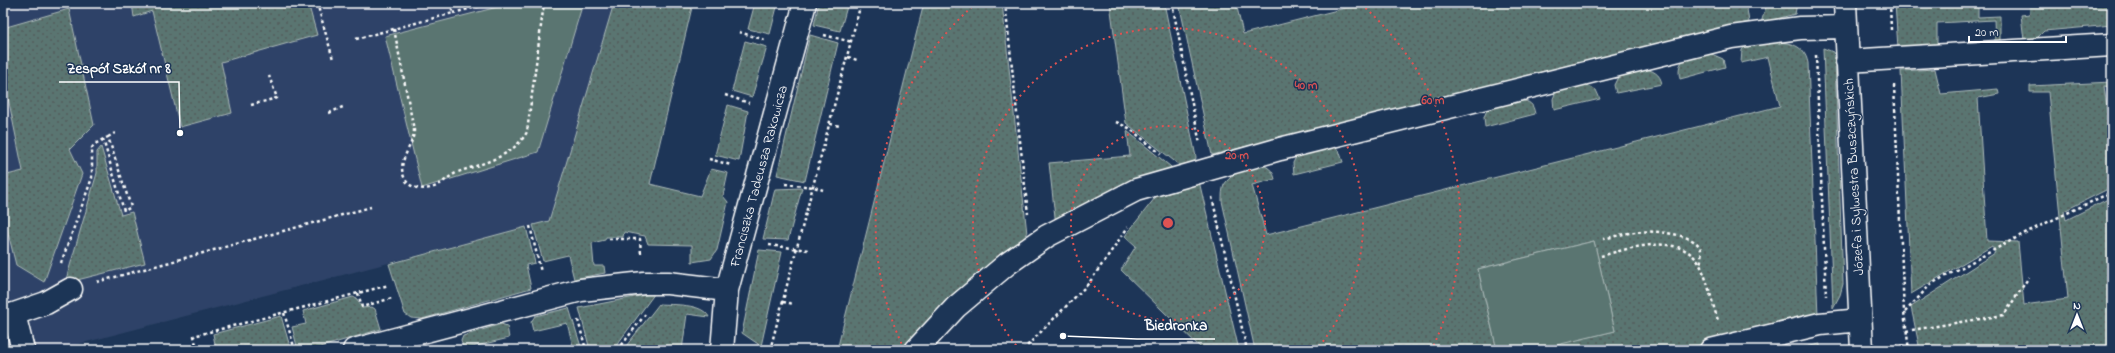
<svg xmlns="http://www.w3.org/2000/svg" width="2115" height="353" font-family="'Indie Flower',sans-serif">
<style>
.built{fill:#2e4367}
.grass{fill:url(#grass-dots);stroke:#acbab8}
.park{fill:#5a7471;stroke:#acbab8}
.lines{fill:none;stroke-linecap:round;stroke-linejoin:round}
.minor-casing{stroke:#fff;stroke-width:25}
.path{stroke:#fff;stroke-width:2.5;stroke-dasharray:3 3;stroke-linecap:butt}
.minor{stroke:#1d3557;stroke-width:22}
.ring{fill:none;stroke:#de5353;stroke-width:2;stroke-dasharray:2 4}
.labels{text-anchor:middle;stroke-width:3;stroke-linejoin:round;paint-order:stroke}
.street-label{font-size:14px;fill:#fff;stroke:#1d3557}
.centre{fill:#de5353;stroke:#1d3557;stroke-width:2}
.ring-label{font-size:12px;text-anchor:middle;font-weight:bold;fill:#de5353;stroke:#1d3557;stroke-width:3;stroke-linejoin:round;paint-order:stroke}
.leader{fill:none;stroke:#fff;stroke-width:1.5}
.callout-dot{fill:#fff;stroke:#1d3557;stroke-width:1.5}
.callout-label{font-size:15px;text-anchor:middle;font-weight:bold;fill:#fff;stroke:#1d3557;stroke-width:3;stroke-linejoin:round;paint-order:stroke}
</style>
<defs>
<pattern id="grass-dots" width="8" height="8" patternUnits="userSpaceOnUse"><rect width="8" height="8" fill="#5a7471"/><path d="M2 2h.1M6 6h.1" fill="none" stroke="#525c5b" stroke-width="1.8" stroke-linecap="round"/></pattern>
</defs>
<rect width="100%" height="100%" fill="#1d3557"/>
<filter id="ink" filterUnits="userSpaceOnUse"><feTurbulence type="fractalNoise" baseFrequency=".025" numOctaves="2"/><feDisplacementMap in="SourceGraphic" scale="8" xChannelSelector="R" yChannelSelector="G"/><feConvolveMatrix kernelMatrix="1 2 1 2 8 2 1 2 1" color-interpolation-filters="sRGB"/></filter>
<g filter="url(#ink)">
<path class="built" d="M3,3H614L549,221L56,350H3Z"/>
<path class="grass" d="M132,3H308L317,35L221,62L232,113L180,127L152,11L134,17Z
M614,3H693L650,184L700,196L711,169L728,173L723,196L728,202L717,250L711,259L692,262V245L648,244L645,236L624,232L623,237H606L605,240L592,243L594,266H604L605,273L574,279L568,255L543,261L533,225L549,221Z
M755,3H778L770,34L748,29Z
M819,3H848L840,31L814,25Z
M924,3H1002L1027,234L1014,252L908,350H837Z
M1110,3H1164L1196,157L1195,163L1183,168L1126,123Z
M1179,3H1236L1243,34L1365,3H1746L1749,22L1212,155Z
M1767,3H1797L1795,14L1761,23Z
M1895,3H1978V17L2000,16V42H1995L1994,20L1937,23V46L1898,48Z
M2029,3H2112V25L2044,31L2036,39L2024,40L2021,15L2030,14Z
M69,9L94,125L70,149L82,174L44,282L16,265L3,213V176L23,171L3,73V28Z
M810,35L838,43L805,181L777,175Z
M745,41L767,47L752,97L732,91Z
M1768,42C1785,42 1804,42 1808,63L1818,316L1679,350H1559L1558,344L1615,331L1594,241L1478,269L1497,350H1255L1222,201C1222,195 1222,190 1224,185C1233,170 1269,152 1275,179L1252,185L1266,235L1780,106L1768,57L1741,63L1742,50L1746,45Z
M1823,48L1833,52L1835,60L1843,284L1840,295L1833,308Z
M1707,52L1723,59L1725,67L1680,79C1675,57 1690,57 1707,52Z
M1643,68C1653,71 1660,73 1662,84L1616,93L1614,85L1620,73Z
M1935,69L1941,94L1998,89L1999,94L1978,98L1987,241L2018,242L2024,305L2068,299L2048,92H2030V86L2112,82V87L2104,86L2112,144V187L2064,211L2066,220L2112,197V350H1920L1911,307L1995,253L1992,246L1911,294L1901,71Z
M1584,84L1596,90L1600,99L1554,110L1553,99L1556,91Z
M1520,100C1530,102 1533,103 1535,114L1485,127L1484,117L1488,108Z
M728,105L748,111L739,161L715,155Z
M1127,131L1176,171L1056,226L1049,163L1130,156Z
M1331,146L1339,150L1343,162L1294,174L1293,163L1297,155Z
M101,147L121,215L132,212L145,263L65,283L97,173V152Z
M1198,177L1239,350H1203L1121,270L1136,246L1125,236L1162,189Z
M802,188L788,240L763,239L775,189Z
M526,227L535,263L526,265L531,288L422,319L411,318L405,314L389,264Z
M759,250L782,252L761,346L742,333Z
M655,293L613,350H590L579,308Z
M353,297L357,299L362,308L372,307L375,309L381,329L311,350H298L292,327L306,324L303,311Z
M659,304C673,305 702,303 709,317L687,314L682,350H623Z
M569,308L582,350H574L567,323L533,331L531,322L535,316Z
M281,316L291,350H211L216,349L213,334Z
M501,324L507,326L509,338L464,349L461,341L463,336Z
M1820,344V350H1790Z"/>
<path class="park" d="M513,3H583L538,152L422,188L385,36Z
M1594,241L1615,331L1536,350H1497L1478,269Z"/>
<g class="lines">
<g class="minor-casing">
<path id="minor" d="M1845,3L1862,350
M1847,61L2112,45
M14,314L46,303L71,289
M3,316L14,314L23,350
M354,350L581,290L644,283H668L727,290
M722,350L727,290L805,3
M916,350L956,307L1007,264L1047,236L1136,190L1280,149L1731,37L1800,28L1846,27
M1711,350L1820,324L1860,320"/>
</g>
<path class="path" d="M317,3L333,59
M1005,3L1028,214
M1172,3L1200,144
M1890,3L1891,30
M453,13L492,3
M394,29L414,130C414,147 395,161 405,179C411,191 430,191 440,184C446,180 451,175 458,172C483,163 513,157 527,132L544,3
M739,32L765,40
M824,35L852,42
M356,39L453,13L450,3
M1816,55L1826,296
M848,57L857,60
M1894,85L1904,312L1909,350
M725,95L749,103
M251,105L277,98L269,76
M329,113L345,106
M1116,122L1129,128L1161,154
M830,124L840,126
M108,137L115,133
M709,159L731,165
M785,184L814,187L823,190
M1212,197L1247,350
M530,226L541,272
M609,239H640L641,254
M1603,239C1613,237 1625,233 1636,232C1650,230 1697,233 1701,250C1702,254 1701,261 1700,265
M769,245L808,250
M1601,256C1630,248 1681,231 1700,265C1708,280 1712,304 1718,320
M61,263L92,178V148C96,142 102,140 108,137L131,207L124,211L103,139
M97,282L371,207
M358,293L362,307L392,298
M783,302L794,304
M1905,312L1931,284L2027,232L2112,192
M284,313L295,350
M578,320L586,350
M1906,331L2004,315L2029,277
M1554,346L1555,350
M1889,346H1909L1911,350
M197,350L194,336L389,285
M618,350L647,312
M770,350L861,3
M1023,350L1089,283L1128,227"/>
<use href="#minor" class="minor"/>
</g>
</g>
<g class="ring">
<circle cx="1168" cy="223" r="97"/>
<path d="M1020 350A195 195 0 1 1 1316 350"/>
<path d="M904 349A292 292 0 0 1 975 4M1361 4A292 292 0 0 1 1432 349"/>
</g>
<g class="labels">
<g class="street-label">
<text transform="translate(758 176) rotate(-75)" y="5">Franciszka Tadeusza Rakowicza</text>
<text transform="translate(1853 177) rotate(-93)" y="5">Józefa i Sylwestra Buszczyńskich</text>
</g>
</g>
<circle cx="1168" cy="223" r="6" class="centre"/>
<g class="ring-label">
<text x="1306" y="89">40 m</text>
<text x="1433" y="104">60 m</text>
<text x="1237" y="159">20 m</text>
</g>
<path class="leader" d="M180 133L179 82H59M1063 336L1137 339H1215"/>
<g class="callout-dot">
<circle cx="180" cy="133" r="4"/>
<circle cx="1063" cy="336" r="4"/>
</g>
<g class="callout-label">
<text x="119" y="73">Zespół Szkół nr 8</text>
<text x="1176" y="330">Biedronka</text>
</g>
<rect width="2115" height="353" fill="none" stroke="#1d3557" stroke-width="16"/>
<rect x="8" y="8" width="2099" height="337" fill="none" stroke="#fff" stroke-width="1.5" filter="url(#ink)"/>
<g transform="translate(2077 315)" stroke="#1d3557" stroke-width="3" paint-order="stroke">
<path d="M0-3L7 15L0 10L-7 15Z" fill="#ffffff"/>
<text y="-6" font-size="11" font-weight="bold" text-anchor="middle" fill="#ffffff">N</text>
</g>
<path d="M1969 36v6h97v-6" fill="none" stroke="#ffffff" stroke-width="2"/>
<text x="1975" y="36" font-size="12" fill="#ffffff" stroke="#1d3557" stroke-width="3" paint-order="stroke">20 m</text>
</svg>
